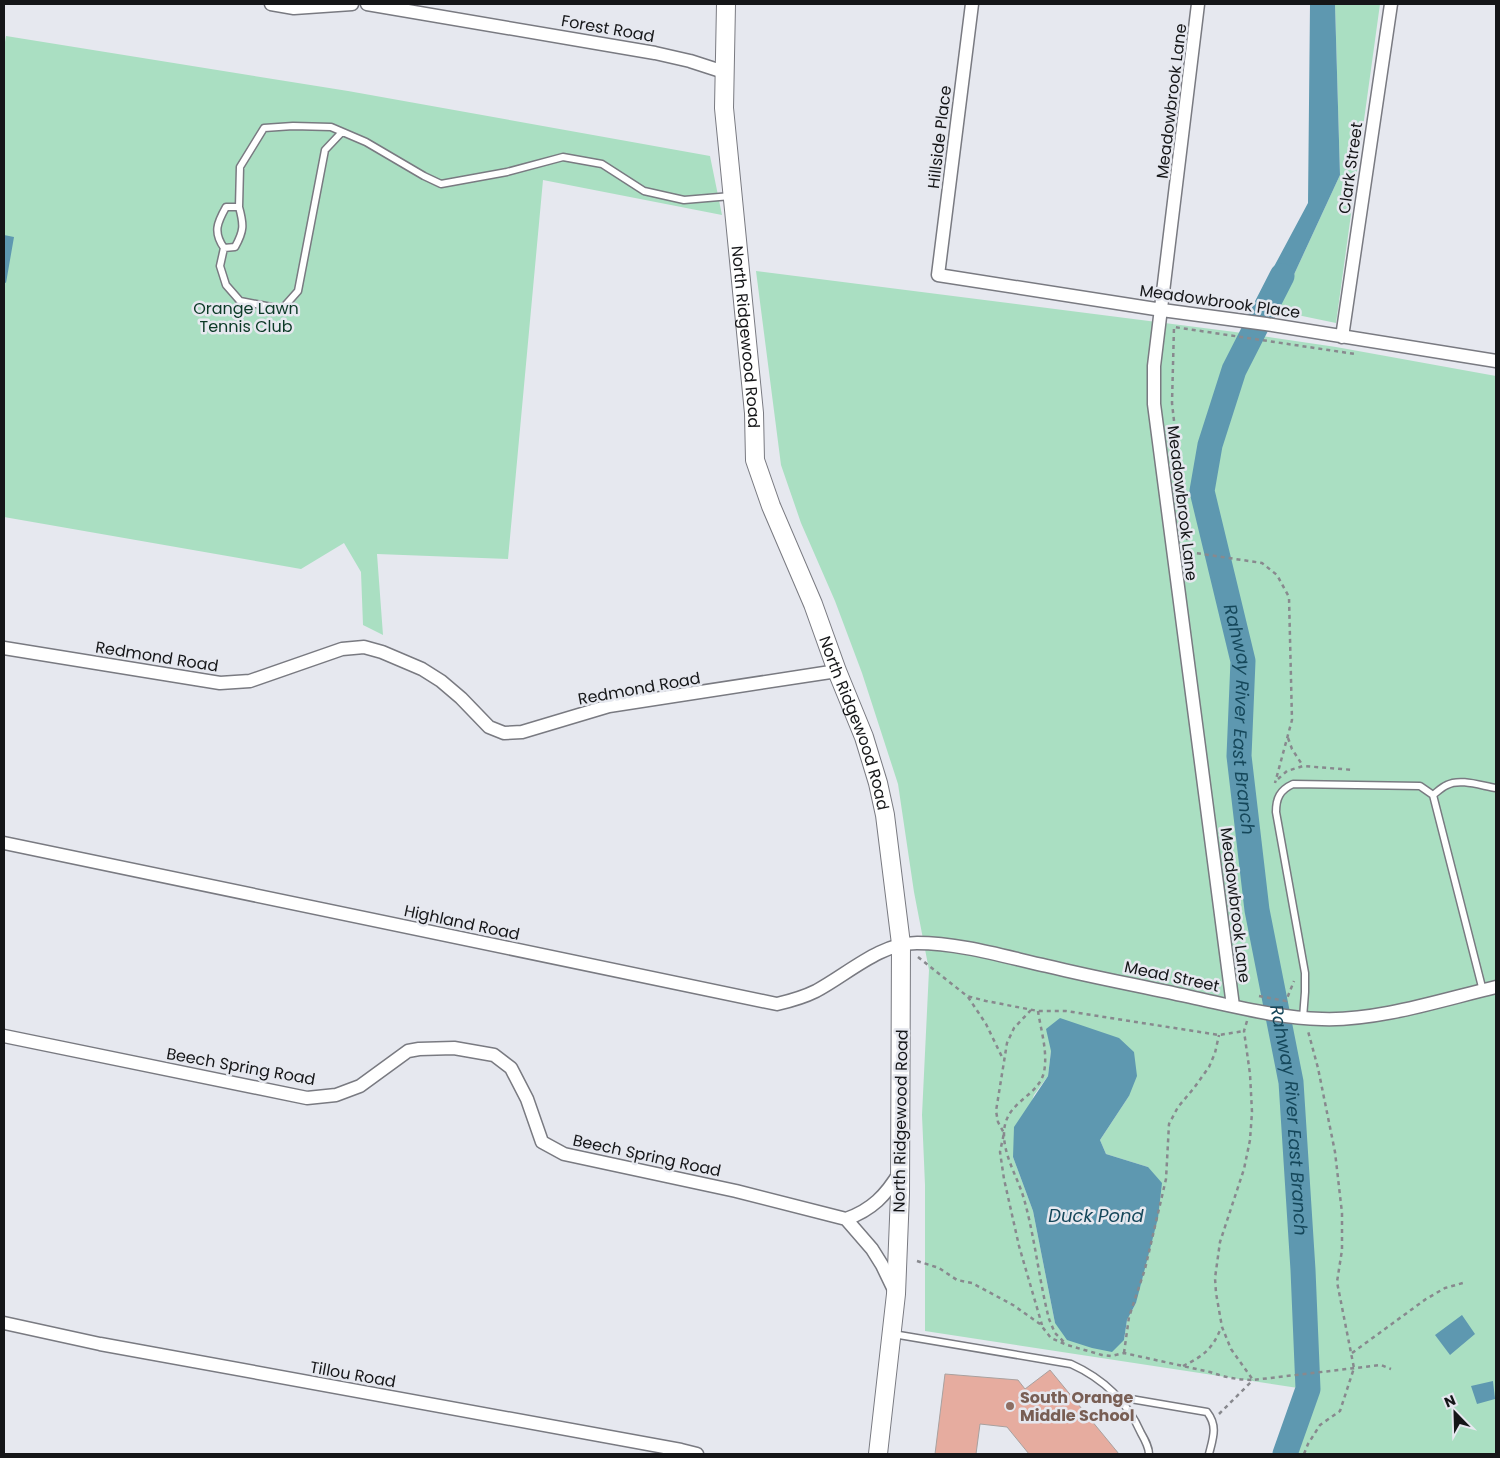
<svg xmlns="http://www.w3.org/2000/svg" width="1500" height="1458" font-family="Poppins,sans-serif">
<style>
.green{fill:#aadfc2;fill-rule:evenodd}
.water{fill:#5e98b0}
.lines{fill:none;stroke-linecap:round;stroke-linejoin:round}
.river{stroke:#5e98b0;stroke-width:25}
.building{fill:#e6ac9f;stroke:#a9a19f}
.lane-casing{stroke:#797a81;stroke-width:9}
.street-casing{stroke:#797a81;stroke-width:15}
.secondary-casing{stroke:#797a81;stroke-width:20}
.path{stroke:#88898e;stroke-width:2.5;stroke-dasharray:4 4;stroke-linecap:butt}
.lane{stroke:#fff;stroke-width:6}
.street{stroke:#fff;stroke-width:12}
.secondary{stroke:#fff;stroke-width:18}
.education-dot{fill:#8d6e63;stroke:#e6e8ef;stroke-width:2}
.labels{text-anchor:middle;stroke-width:5;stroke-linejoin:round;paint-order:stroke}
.street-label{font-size:16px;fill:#151618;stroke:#e6e8ef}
.park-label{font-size:16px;fill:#0b3926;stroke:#e6e8ef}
.education-label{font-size:16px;font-weight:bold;fill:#785e54;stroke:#e6e8ef;text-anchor:start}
.water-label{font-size:18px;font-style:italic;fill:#15475a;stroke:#e6e8ef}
</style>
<rect width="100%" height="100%" fill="#e6e8ef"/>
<path class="green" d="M1335,4H1380L1336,323L1283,312L1279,307L1340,175Z
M6,36L348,91L710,156L722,215L543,180L508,559L377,554L383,635L363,625L361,572L344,543L301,569L4,517V48Z
M756,271L1235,332L1336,347L1496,376V1454H1283L1298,1388L925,1331V1185L922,1115L929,970L914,892L898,784L862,673L835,601L801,523L781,465ZM1051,1051L1129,1096L1100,1140L1106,1154L1148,1167L1136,1303L1127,1320L1124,1340L1055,1323L1033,1211L1013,1157L1034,1095L1048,1076Z"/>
<path class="water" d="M1310,4H1335L1340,175L1279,307L1254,304L1308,203Z
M4,235L14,237L6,283L4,282Z
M1060,1018L1119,1038L1134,1052L1137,1076L1129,1096L1100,1140L1106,1154L1148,1167L1162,1183L1158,1218L1136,1303L1127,1320L1124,1340L1112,1352L1092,1348L1067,1340L1055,1323L1033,1211L1013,1157L1014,1127L1048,1076L1051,1051L1046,1029Z
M1462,1315L1475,1334L1450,1355L1435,1335Z
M1493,1381L1495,1399L1477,1404L1471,1386Z"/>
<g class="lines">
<path class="river" id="s1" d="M1282,276L1234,370L1210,445L1202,491L1243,661L1239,756L1257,910L1291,1082L1303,1270L1308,1389L1285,1454"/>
</g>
<path class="building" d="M1050,1370L1119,1454H1029L1007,1427L980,1424L976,1454H935L945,1374L1018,1380L1025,1389Z"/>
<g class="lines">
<g class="lane-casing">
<path id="lane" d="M226,207H239C244,225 244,231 235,247L224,248C213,232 217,223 226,207Z
M239,207L240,167L264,128L293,126L331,127L366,142L424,176L441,184L507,172L563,157L602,164L644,191L684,200L731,196
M224,248L220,266L226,285L240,301L282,309L298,291L325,150L342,132
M1433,795C1437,792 1442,787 1447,785C1460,778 1482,786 1496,788
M1303,1018L1305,992V973L1276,812C1276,798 1280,790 1293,784L1420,786L1433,795L1483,991
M893,1334L1071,1364C1102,1378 1127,1401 1141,1433C1145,1440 1149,1447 1149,1454
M1119,1397L1207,1412C1218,1426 1213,1438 1209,1454"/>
</g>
<g class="street-casing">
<path id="street" d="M271,4L294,8L352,4
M367,4L655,53L690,61L724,72
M972,4L938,275L1162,310L1266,324L1496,361
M1198,4L1154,366V404L1233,1006
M1342,337L1391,4
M4,648L220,683L250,681L342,649L364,647L382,652L422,669L441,681L461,698L489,727L504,733L522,732L609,706L837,671
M4,843L777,1004C790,1001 804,997 816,991C848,974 880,943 917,943C960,943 1006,957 1047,966C1096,978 1146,987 1195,998C1237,1007 1280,1018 1322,1019C1378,1021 1441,1000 1496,987
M4,1036L307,1098L336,1095L360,1086L408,1051L419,1049L454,1048L494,1055L511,1068L527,1099L542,1142L564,1154L736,1191L846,1219L872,1249L882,1265L895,1292
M846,1219C872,1210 886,1195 900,1172
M4,1323L100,1344L681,1450L697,1454"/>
</g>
<g class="secondary-casing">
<g id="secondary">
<path id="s2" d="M726,4L724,108L754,413L755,460L771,506L813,604L837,671L864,737L878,783L885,815L901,944L900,1194L896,1294L878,1454"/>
</g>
</g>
<path class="path" d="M1189,552L1262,563L1277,575L1289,597L1292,720L1275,783
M1191,572L1172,403L1174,327L1355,354
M1288,738L1292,749L1303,766
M1278,779L1287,771L1303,766L1354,770
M918,957L967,996L986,1001L1038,1011H1066L1219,1035L1244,1031
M1259,996L1286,1001L1294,981
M968,997L986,1024L1003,1059
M1031,1010L1014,1028L1007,1043L996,1111L998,1122L1004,1133L1000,1152L1004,1179L1019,1246L1042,1325
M1038,1011C1041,1031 1048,1052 1044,1072C1038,1098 1004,1101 1004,1134C1004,1157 1018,1178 1024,1199C1035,1238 1039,1280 1049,1319L1055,1333L1064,1342
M1247,1021L1244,1031L1250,1074L1252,1112L1250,1140L1244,1169L1220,1242L1215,1278L1216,1293L1222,1327L1231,1349L1253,1380L1381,1365L1391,1369
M917,1261L939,1268L957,1280L972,1283L1013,1305L1040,1324L1051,1338L1067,1345L1102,1355L1111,1356L1124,1353L1210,1372C1224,1377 1238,1380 1253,1380
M1124,1353L1129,1317L1145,1269L1166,1179L1169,1124L1178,1107L1194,1088L1209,1067L1215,1053L1219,1035
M1352,1353L1426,1299L1445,1288L1463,1283
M1183,1366C1203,1356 1212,1350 1221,1328
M1219,1414L1253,1380
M1304,1454L1308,1444L1320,1425L1340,1411L1354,1368L1337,1282L1342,1250V1213L1335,1152L1318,1068L1308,1031"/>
<use href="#lane" class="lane"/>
<use href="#street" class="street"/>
<use href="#secondary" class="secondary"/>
</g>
<circle class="education-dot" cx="1010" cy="1406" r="5"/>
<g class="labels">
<g class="street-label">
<text transform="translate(608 28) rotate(10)" y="6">Forest Road</text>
<text transform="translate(1171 101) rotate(-83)" y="6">Meadowbrook Lane</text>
<text transform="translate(939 137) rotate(-83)" y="6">Hillside Place</text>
<text transform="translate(1350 168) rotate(-82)" y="6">Clark Street</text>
<text transform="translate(1220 301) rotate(8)" y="6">Meadowbrook Place</text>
<text dy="6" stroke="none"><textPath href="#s2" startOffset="334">North Ridgewood Road</textPath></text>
<text transform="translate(1183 503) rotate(83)" y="6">Meadowbrook Lane</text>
<text transform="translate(157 656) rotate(9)" y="6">Redmond Road</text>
<text transform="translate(639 688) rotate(-10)" y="6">Redmond Road</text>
<text dy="6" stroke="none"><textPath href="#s2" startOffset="739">North Ridgewood Road</textPath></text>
<text transform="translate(1236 905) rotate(83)" y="6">Meadowbrook Lane</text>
<text transform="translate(462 922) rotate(12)" y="6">Highland Road</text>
<text transform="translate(1172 976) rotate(12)" y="6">Mead Street</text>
<text transform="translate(241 1066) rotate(10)" y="6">Beech Spring Road</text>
<text transform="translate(900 1121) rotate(-89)" y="6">North Ridgewood Road</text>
<text transform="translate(647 1155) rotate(12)" y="6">Beech Spring Road</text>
<text transform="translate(353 1374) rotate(10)" y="6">Tillou Road</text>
</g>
<g class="park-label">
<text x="246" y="314">Orange Lawn<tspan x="246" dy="18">Tennis Club</tspan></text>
</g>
<g class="education-label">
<text x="1020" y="1403">South Orange<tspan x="1020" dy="18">Middle School</tspan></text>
</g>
<g class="water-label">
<text dy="6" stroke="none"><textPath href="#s1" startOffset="464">Rahway River East Branch</textPath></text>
<text dy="6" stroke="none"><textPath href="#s1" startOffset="869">Rahway River East Branch</textPath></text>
<text x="1096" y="1222">Duck Pond</text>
</g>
</g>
<rect width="1500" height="1458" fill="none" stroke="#151618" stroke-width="10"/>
<g transform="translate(1455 1413) rotate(337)" stroke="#e6e8ef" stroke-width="4" paint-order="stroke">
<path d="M0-4L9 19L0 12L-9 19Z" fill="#151618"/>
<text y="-8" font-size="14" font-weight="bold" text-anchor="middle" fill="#151618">N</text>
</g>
</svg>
